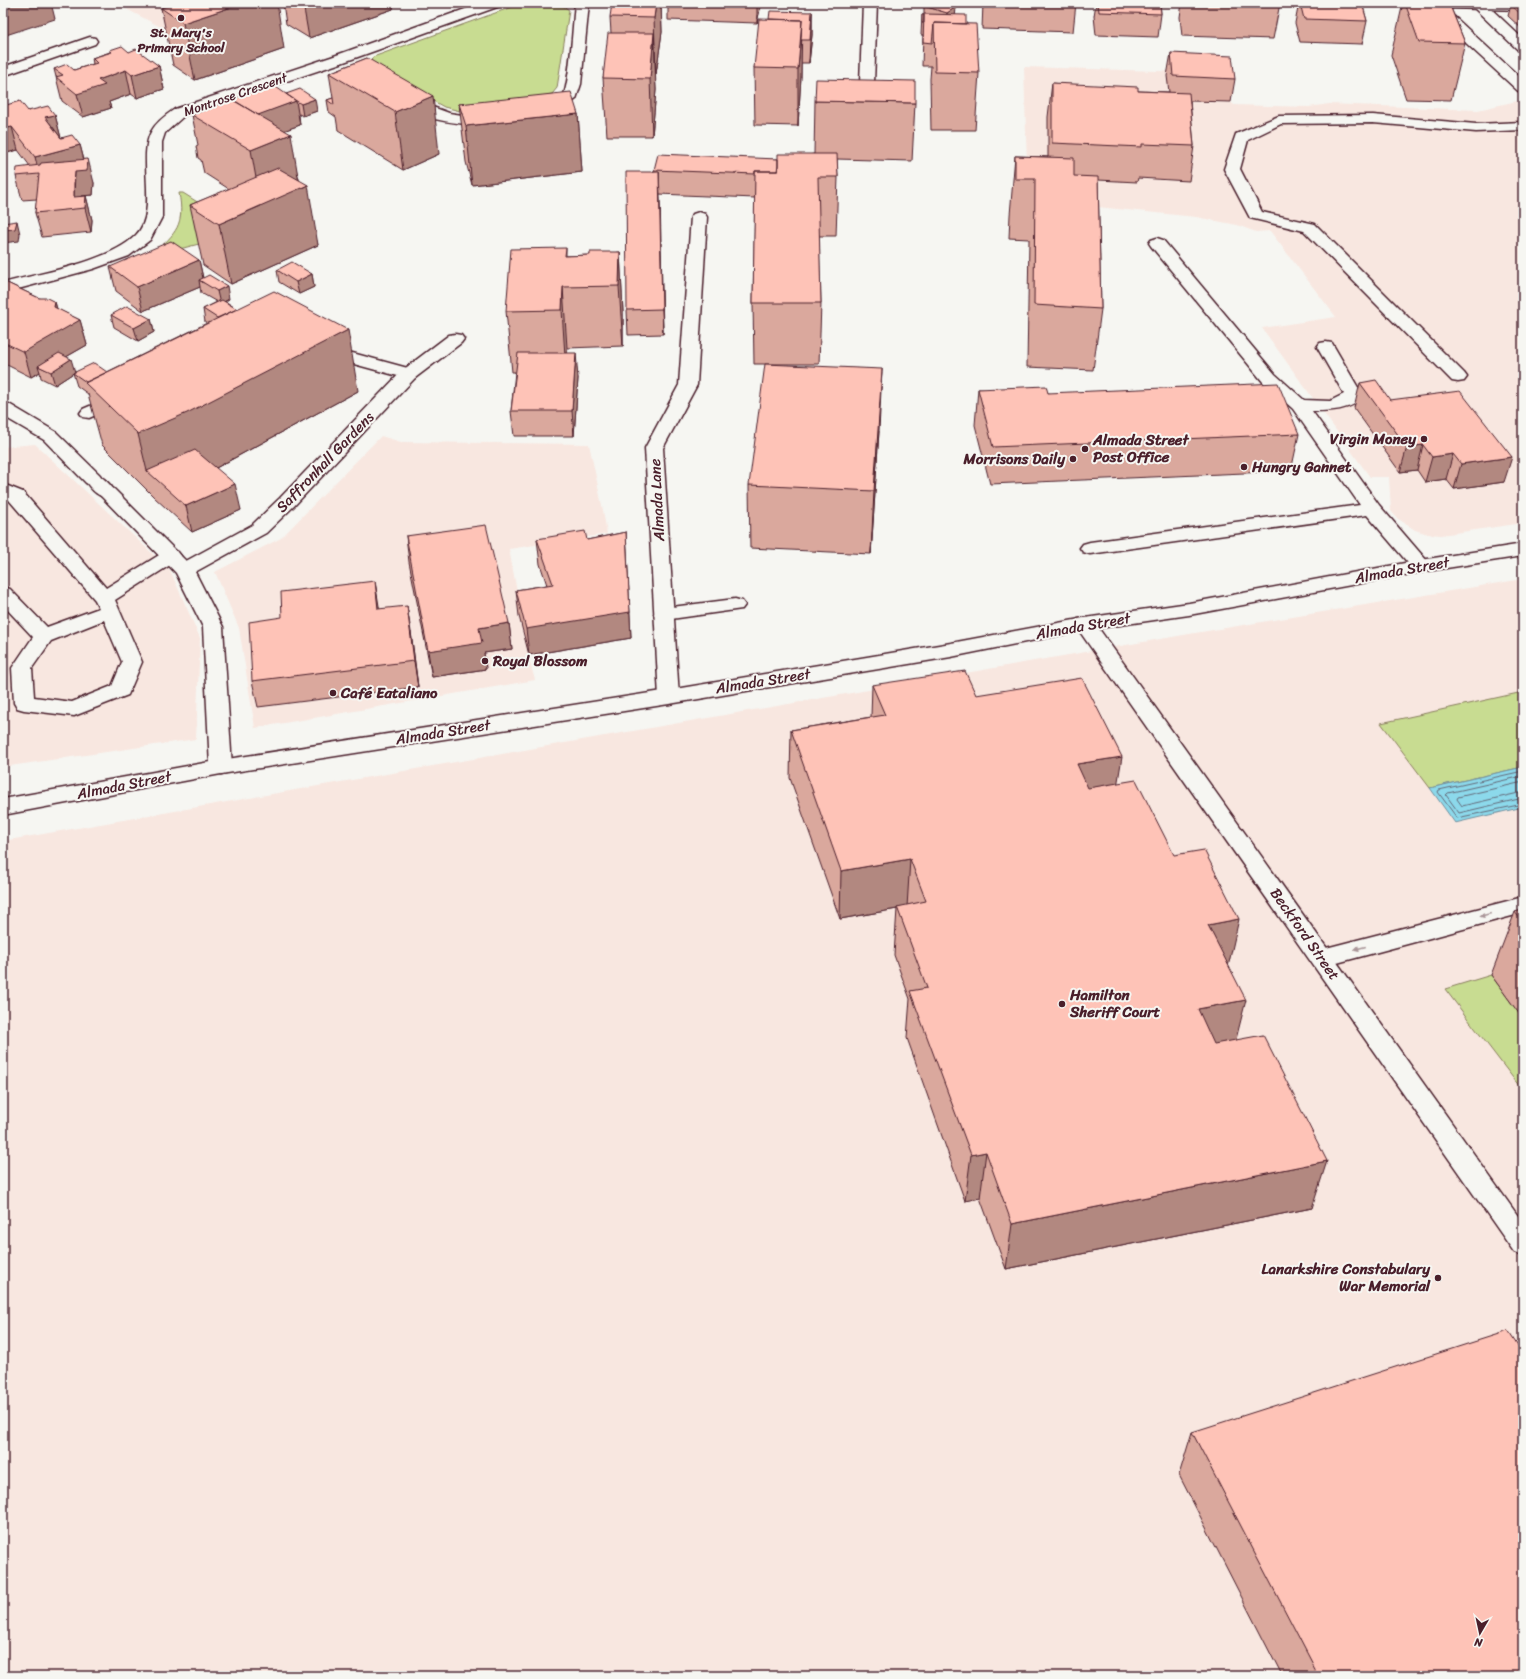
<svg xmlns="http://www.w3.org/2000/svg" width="1526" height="1679" font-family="Sriracha,sans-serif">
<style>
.built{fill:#f8e7e0}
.green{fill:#c8dc91;stroke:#897e5e}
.water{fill:#8cd9eb;stroke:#728f9e}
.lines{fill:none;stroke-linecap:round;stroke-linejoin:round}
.shore{stroke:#646978;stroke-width:1}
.service-casing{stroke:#4a1f2b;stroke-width:3}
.pedestrian-casing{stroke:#4a1f2b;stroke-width:3}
.minor-casing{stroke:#4a1f2b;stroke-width:3}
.primary-casing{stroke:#4a1f2b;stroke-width:3}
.service{fill:#f6f6f2;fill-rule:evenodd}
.pedestrian{fill:#f6f6f2;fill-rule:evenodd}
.minor{fill:#f6f6f2;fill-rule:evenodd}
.primary{fill:#f6f6f2;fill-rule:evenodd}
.wall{fill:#daa89d;stroke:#4a1f2b}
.shaded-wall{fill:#b28880;stroke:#4a1f2b}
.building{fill:#fec3b7;stroke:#4a1f2b}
.oneway{fill:#a99598}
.poi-dot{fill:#4a1f2b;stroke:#f6f6f2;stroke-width:1.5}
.labels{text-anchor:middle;stroke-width:4;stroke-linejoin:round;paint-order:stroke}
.far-poi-label{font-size:13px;font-weight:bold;fill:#4a1f2b;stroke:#f6f6f2}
.far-street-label{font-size:13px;fill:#4a1f2b;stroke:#f6f6f2}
.poi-label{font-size:15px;font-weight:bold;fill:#4a1f2b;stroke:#f6f6f2;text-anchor:start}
.street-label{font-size:15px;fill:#4a1f2b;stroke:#f6f6f2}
</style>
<rect width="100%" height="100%" fill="#f6f6f2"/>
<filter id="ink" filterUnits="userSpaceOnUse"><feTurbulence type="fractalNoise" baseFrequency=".025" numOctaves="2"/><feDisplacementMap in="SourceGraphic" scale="8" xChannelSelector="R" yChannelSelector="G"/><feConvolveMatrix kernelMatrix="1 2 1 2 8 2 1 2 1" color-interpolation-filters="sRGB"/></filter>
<g filter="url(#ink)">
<path class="built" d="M115,3H263L172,33Z
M1024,67L1225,73L1231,102L1234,105L1309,107L1329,104L1478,110L1517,101L1523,107V523L1441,535L1428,534L1415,530L1397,518L1391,511L1389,477H1370L1262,328L1336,317L1270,231L1256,232L1237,225L1196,217L1028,200Z
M381,436L401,442L589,444L603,510L607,534L509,549L531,666L535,680L255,728L239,628L215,572L281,538Z
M35,444L170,570L200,638L196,739L3,767V447Z
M1523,579V1676H3V841L1195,633Z"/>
<path class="green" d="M523,3H559L569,10L557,88L552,94L460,111L444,107L371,66L370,62L373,57Z
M179,193H183L218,215L199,244L156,255L154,253C176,233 185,225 179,193Z
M1523,692V767L1430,788L1381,723Z
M1491,975L1523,1019V1091L1445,989Z"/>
<path class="water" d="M1523,767V807L1455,823L1430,788Z"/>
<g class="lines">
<path class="shore" d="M1523,771L1439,790L1438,792L1457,818L1523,804
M1523,776L1448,793L1446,795L1459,813L1523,798
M1523,782L1458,797L1457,799L1462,806L1523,792"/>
<g class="service-casing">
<path id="service" d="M1474,3H1485L1523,39V51L1518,50L1474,8L1472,5Z
M90,37L95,38L97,41L95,44L3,76V67Z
M1373,115L1476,124L1523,122V130L1476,132L1373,123L1281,124L1248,140L1240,169L1262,212L1315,224L1464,373L1467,377L1464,381L1458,382L1452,381L1304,231L1250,218L1224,169L1236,134L1279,116Z
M1157,238L1163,240L1275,374L1304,400L1330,401L1344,394L1317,347L1320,343L1326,342L1332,343L1363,396C1353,411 1328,411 1312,411L1379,505L1428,562L1431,566L1428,570L1421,572L1414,570L1367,515L1090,554L1083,552L1080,548L1083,544L1090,542L1360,505L1293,409L1263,382L1151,246L1149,243L1151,240Z
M323,345L415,370L418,374L415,378L409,379L317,354L314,350L317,346Z
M120,393L126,394L129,398L126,402L89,418L83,417L80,413L83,409Z
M3,484L23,492L106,588L164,552L171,550L178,552L181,556L178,560L115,600L142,662L128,695L74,716L24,710L17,708L14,703L12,668L33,637L3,605V587L10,589L47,627L99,608L95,600L9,500L3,497ZM104,620L122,662L112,686L72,702L34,697L32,668L51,641Z
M735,599L742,601L745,605L742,609L664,620L657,619L654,614L657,609L664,608Z
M1523,897V913L1322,967L1314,964L1310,958L1314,952L1322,949Z"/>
</g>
<g class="pedestrian-casing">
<path id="pedestrian" d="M93,473C103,476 111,485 116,493L114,497C100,500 91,490 84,479L86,475Z"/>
</g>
<g class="minor-casing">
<path id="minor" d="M482,3H502L500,6L341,63L185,115L165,133L162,142V217L150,240L129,256L93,269L3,293V283C40,273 110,262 136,235C159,212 137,157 151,132C156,122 166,115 175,109L331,57Z
M575,3H589L581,84L576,99L558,113L550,115L545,114L543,111C547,105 558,103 563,96C570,85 573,20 575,3Z
M863,3H877L873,110L871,113L866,114L861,113L859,110Z
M1406,3H1523V10L1445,8L1523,80V92L1518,91L1428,8L1408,6Z
M408,98L449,113L469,116L495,117L497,120L495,123C475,128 413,120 401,102L403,99Z
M699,212L705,214L707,217L697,385L663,448L679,697L676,702L669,704L662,702L659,697L645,448L679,385L691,217L693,214Z
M455,334L461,335L464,339L461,343L415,378L294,506L266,533L195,572L223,627L232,767L229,772L221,774L213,772L210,767L203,627L176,573L98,493L100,489L107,487L114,489L186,561L252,525L280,498L403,370L449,335Z
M3,403L9,404L56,432L100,475L102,479L100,483L93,485L86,483L44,440L3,416Z
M1085,618L1092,619L1523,1223V1255L1514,1252L1078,629L1075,624L1078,619Z"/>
</g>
<g class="primary-casing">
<path id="primary" d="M1523,544V556L1421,572L1189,615L1085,630L951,657L669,704L221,774L3,815V799L221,760L669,690L951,643L1085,618L1189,603L1421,560Z"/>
</g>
<use href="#service" class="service"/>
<use href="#pedestrian" class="pedestrian"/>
<use href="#minor" class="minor"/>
<use href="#primary" class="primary"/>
</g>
<path class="wall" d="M283,3H393V9L309,38L286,24Z
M661,3L662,32L656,74H655L656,90L652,136H607L603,78L611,33L610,17Z
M668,3H761V5L757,23L668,20Z
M983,3H1076L1073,32L982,29Z
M1096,3H1160L1161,14L1158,37L1096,35L1094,16Z
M1182,3H1280L1273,39L1182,36L1180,17Z
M1299,3H1362L1367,21L1362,44L1300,42L1295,23Z
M1403,3H1449L1465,43L1451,100L1406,99L1391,55Z
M1523,3V30L1508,16L1511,5Z
M924,6L955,15L966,24L979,73L975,130H931L930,79L931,66H922L923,35H921L922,15H924Z
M161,8L284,49L195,80L173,65Z
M812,12V35L809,63H801V76L798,126L755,125L754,68L769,19Z
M110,50L129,52L159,66L164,89L137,98L131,94L109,102L111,108L83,117L62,101L54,69L74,70L93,64L92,58L110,52Z
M1171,53L1235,79L1231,102L1190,101L1194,146L1189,181L1138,178L1137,182L1098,180L1101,309L1093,370L1027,367L1029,239L1009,238L1010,215L1015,156L1048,157V117L1052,83L1138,91L1169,92L1167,76Z
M367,58L439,154L403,170L338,130L336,117L329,112L327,100L333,98L329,73Z
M286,94L317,111L303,116L299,114L300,125L285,130L318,245L231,284L203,265L190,205L229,189L204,173L201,160L198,158L196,146L198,145L192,115L232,99Z
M815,101L915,103L912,161L837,159L838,177L836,236H819L821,303L819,364H754L753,303L755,198L659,194L663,334L628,335L627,310L654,170L778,159L814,154Z
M459,104L578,114L582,172L472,185L466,162Z
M3,106L28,111L55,115L61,138L80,145L84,160L94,183L93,195L81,196V197L86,196L92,220L91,232L42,237L35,213L37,199L22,200L16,176L30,166L18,150L3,154Z
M566,248V256L590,255L620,252L623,313V346L567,348V353L578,378L574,436H514L511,411L515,372H512L506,311Z
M199,260L203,278L229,299L225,301L358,391L216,468L241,510L192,532L154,497L102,445L88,394L77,386L73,373L107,372L207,323L205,322L203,309L217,302L201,293L200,287L143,311L116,291L110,267Z
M277,270L312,274L314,287L299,294L279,282Z
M3,281L39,298L55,302L57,309L80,320L87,345L66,357L75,372L55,385L41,378L40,372L31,377L3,363Z
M111,315L151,319L154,332L138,341L114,327Z
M1360,383L1390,400L1504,482L1454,489L1446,479L1425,482L1417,470L1400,472L1354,408Z
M978,389L1048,393L1299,434L1291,471L990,484L975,425Z
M879,431L871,554L750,548L749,485Z
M626,532L631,638L529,655L519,616L516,590L547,585L540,564L537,539L587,540Z
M406,536L509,623L512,649L484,653L486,669L432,677L409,562Z
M379,609L411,632L418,687L258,707L252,681Z
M872,685L976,695L1118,783L1228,965L1236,1040L1312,1208L1006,1269L980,1198L965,1201L907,1038L910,999L894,955L897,909L840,919L790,778L791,730L871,717Z
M1523,910V1019L1491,975L1515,912Z
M1192,1432L1523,1676H1282L1179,1475Z"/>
<path class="shaded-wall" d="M3,3H51L55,19L3,36Z
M244,3H277L284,49L195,80L183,23Z
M303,3H393V9L309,38Z
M656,3H661L662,32L656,74L654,18Z
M757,3H761L757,23Z
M956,7L955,19L946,24L947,13Z
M812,12V35L809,63L810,40Z
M802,20L801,76L798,126V69Z
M654,33L656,90L652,136L650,79Z
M159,66L164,89L137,98L132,75Z
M126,70L131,94L109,102L111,108L83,117L77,94L98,80Z
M433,96L439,154L403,170L395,112Z
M315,99L317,111L303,116L301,104Z
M296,101L300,125L244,145L239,121Z
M578,114L582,172L472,185L466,126Z
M55,115L61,138L45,117Z
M12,127L18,150L3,154V129Z
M291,134L300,189L308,185L318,245L231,284L219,224L261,206L251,150Z
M80,145L86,168L41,181L35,157Z
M88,159L94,183L93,195L81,196L80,208L74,197L75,172Z
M659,172L660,196L663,334L662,309Z
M86,196L92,220L91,232L85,208Z
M17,221L20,234L19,241L3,243V230Z
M620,252L623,313V346L619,286Z
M199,260L204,283L199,280L200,287L143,311L137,287Z
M312,274L314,287L299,294L296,282Z
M227,286L229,299L220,304L217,291Z
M563,287L567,348L566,371L562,310Z
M55,302L62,327L80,320L87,345L45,369L38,366L40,372L31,377L24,352L54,307Z
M151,319L154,332L138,341L134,328Z
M348,330L358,391L201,476L147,471L138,434Z
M576,353L578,378L574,436L572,411Z
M71,359L75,372L55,385L51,372Z
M882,369L879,431L871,554L874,491Z
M1423,445L1417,470L1400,472L1407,447Z
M1453,454L1446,479L1425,482L1432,457Z
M1512,457L1504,482L1454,489L1461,464Z
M235,484L241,510L192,532L186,506Z
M626,532L631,638L529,655L526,629Z
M375,581L379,606L383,635L378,609Z
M407,606L411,632L418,687L414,661Z
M509,623L512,649L484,653L486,669L432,677L428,651L479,628Z
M1122,757L1114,805L1070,812L1077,764Z
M910,859L907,907H897V909L840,919L841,871Z
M1239,919L1228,967L1208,925Z
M1246,1000L1234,1047L1187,1056L1198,1009Z
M986,1152L980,1198L965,1201L971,1155Z
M1327,1161L1312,1208L1006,1269L1012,1224Z"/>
<path class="building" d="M177,3H244L183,23L161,8Z
M612,3H656L654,18L610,17Z
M928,3H942L956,7L947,13L924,6Z
M1098,3H1160L1161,14L1099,12Z
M1300,3H1362L1367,21L1304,19Z
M1405,3H1449L1465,43L1419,42Z
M1523,3V16L1511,5Z
M770,11L812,12L810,40H801L802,20L769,19Z
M924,14L966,15V24L934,23L932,43L923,42Z
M922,15H924V23H922Z
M759,19L802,20L798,69L754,68Z
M934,23L976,24L979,73L935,72Z
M608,33H654L650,79L603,78Z
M122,46L129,52L136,49L159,66L132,75L126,70L98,80L105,85L77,94L56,77L63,75L54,69L67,64L74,70L97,63L92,58L112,52L110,50Z
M1171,53L1232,56L1235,79L1173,76Z
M367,58L433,96L395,112L329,73Z
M816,79L915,81V103L815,101Z
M1052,83L1138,87V91L1189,93L1194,146L1142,144V147L1052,143Z
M273,85L296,101L258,115L232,99Z
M300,89L315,99L301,104L286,94Z
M571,92L578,114L466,126L459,104Z
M333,98L334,105L327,100Z
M231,99L291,134L251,150L192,115Z
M20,101L28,111L48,106L55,115L45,117L61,138L72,135L80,145L35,157L12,127L3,129V117H4L3,115V106Z
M658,154L778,159V165L777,171H755V174L654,170Z
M778,154H837L838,177H818L821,303H753L755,171H778Z
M1015,156L1074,158V176L1098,177L1101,309L1034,305L1035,179H1015Z
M88,159L87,171L75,172L74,184V197L86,196L85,208L35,213L39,174L16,176L17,168L40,165L41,163Z
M278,168L308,185L219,224L190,205Z
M626,172H659L662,309L627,310Z
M17,221L15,229L3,230V223Z
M171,241L199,260L137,287L110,267Z
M566,248L565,256L590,255V252H620L619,286L563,287L562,310L506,311L511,249Z
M292,262L312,274L296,282L277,270Z
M209,275L227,286L217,291L199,280Z
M3,281L39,298H47L55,302L54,307L80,320L24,352L3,342Z
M274,291L348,330L187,413L138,434L85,383Z
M222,300L237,309L217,318L203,309Z
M127,306L151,319L134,328L111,315Z
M59,353L71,359L51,372L38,366Z
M518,353H576L572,411H511Z
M94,363L107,372L86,382L73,373Z
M765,364L882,369L874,491L749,485Z
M1376,380L1390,400L1460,391L1512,457L1461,464L1453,454L1432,457L1423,445L1407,447L1360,383Z
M1278,383L1299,434L993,447L978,389L1046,386L1048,393Z
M195,450L235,484L186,506L147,471Z
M486,525L509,623L479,628L482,643L428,651L406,536Z
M585,531L587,540L626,532L630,612L526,629L516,590L553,584L537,539Z
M375,581L378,609L407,606L414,661L252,681L249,622L282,617L281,592Z
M965,671L976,695L1082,678L1122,757L1077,764L1088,788L1136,780L1174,855L1204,850L1239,919L1208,925L1246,1000L1198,1009L1214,1044L1263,1035L1327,1161L1012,1224L986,1152L971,1155L910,991L927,988L897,907L926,901L910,859L841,871L791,730L885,715L872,685Z
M1523,910V923L1515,912Z
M1508,1331L1523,1354V1676H1319L1192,1432Z"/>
<defs><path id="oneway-solid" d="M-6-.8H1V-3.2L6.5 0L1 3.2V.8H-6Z"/></defs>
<g class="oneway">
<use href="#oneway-solid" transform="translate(1485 915) rotate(166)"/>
<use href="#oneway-solid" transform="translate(1360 948) rotate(165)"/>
</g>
</g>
<g class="poi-dot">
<circle cx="181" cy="18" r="4"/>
<circle cx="1424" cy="439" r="4"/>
<circle cx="1085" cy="449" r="4"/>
<circle cx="1073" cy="459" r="4"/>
<circle cx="1244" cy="467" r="4"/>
<circle cx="485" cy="661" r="4"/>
<circle cx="333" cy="693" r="4"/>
<circle cx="1062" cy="1004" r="4"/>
<circle cx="1438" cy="1278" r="4"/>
</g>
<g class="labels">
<g class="far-poi-label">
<text x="181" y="37">St. Mary's<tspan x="181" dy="15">Primary School</tspan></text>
</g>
<g class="far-street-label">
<text transform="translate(235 94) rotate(-19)" y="5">Montrose Crescent</text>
</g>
<g class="poi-label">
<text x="1416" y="444" text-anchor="end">Virgin Money</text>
<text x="1093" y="445">Almada Street<tspan x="1093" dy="17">Post Office</tspan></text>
<text x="1065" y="464" text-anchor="end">Morrisons Daily</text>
<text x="1252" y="472">Hungry Gannet</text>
<text x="493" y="666">Royal Blossom</text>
<text x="341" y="698">Café Eataliano</text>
<text x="1070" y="1000">Hamilton<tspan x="1070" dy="17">Sheriff Court</tspan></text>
<text x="1430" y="1274" text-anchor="end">Lanarkshire Constabulary<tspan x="1430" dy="17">War Memorial</tspan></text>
</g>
<g class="street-label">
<text transform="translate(325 462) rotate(-46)" y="5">Saffronhall Gardens</text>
<text transform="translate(657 500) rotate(-93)" y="5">Almada Lane</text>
<text transform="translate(1402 570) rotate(-10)" y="5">Almada Street</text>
<text transform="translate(1083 626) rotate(-10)" y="5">Almada Street</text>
<text transform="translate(763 681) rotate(-9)" y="5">Almada Street</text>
<text transform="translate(443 732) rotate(-9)" y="5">Almada Street</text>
<text transform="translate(124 785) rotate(-11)" y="5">Almada Street</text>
<text transform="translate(1305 934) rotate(55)" y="5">Beckford Street</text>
</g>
</g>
<rect width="1526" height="1679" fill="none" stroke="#f6f6f2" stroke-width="16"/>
<rect x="8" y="8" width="1510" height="1663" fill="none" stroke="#4a1f2b" stroke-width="1.5" filter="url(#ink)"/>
<g transform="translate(1480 1633) rotate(189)" stroke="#f6f6f2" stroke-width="3" paint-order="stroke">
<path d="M0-3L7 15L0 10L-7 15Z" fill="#4a1f2b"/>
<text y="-6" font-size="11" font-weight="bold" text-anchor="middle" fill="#4a1f2b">N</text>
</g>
</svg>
